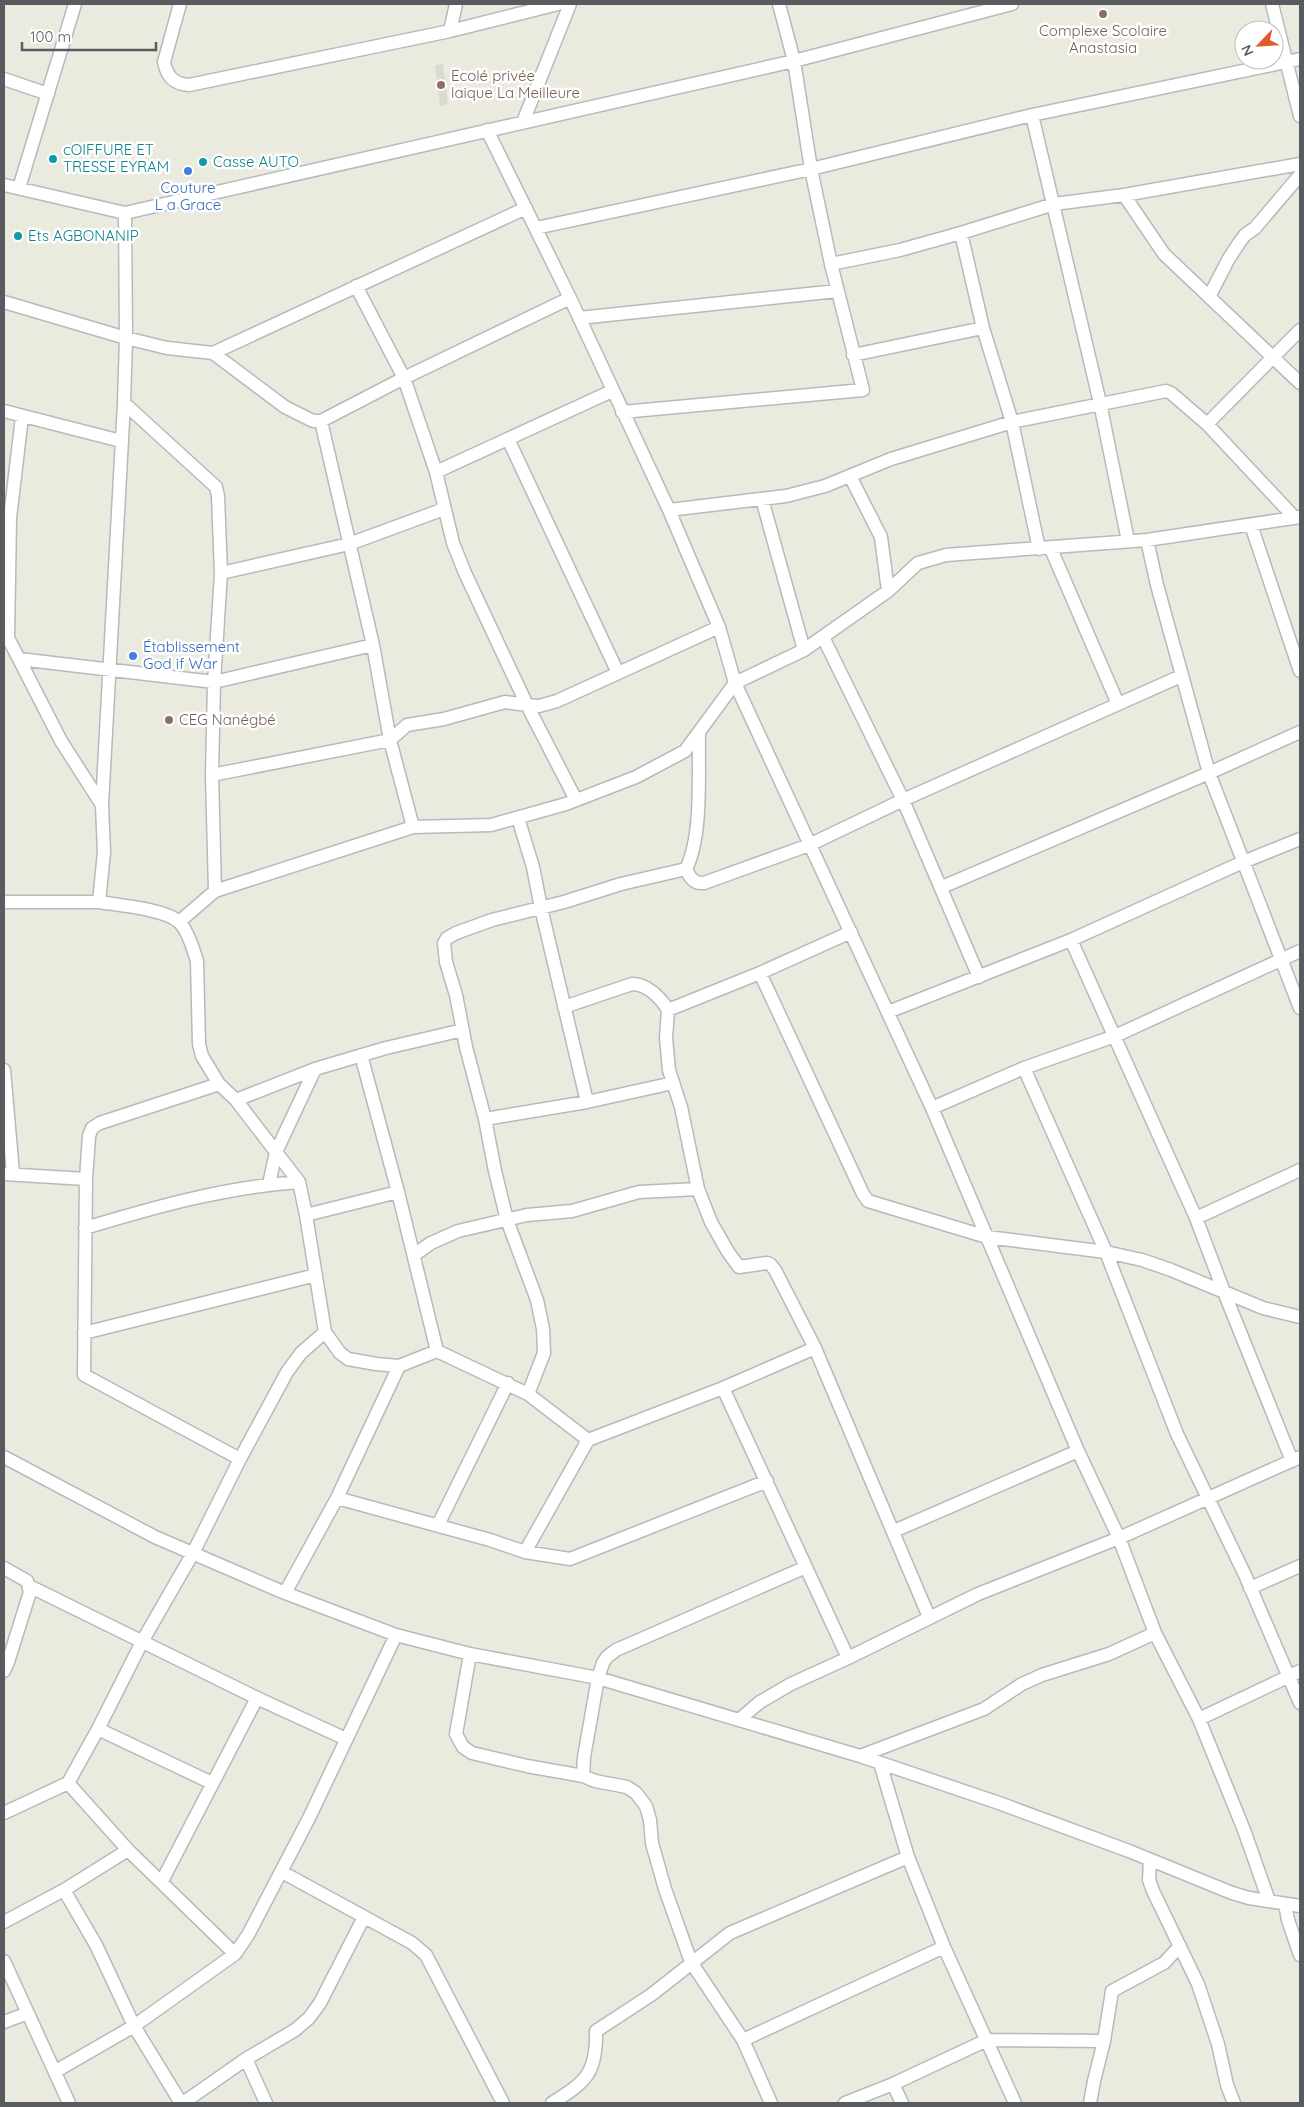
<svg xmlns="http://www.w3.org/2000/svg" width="1304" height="2107" font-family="Quicksand,sans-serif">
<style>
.education{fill:#dbdace}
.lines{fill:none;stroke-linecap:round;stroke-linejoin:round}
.minor-casing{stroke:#b7b9be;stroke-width:15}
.minor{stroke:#fff;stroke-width:12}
.education-dot{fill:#8d6e63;stroke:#fff;stroke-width:2}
.culture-dot{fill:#0f9aa8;stroke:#fff;stroke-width:2}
.shop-dot{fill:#3f7fe0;stroke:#fff;stroke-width:2}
.labels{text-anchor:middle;stroke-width:5;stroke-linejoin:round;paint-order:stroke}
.education-label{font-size:15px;fill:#785e54;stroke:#fff;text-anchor:start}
.culture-label{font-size:15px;fill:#0d838f;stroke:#fff;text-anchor:start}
.shop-label{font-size:15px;fill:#366cbe;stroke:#fff}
</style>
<rect width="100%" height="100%" fill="#ebeadf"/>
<path class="education" d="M443,63L448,104L440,106L435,66Z"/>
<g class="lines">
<g class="minor-casing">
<path id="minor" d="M180,4L164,62C167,77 174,84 189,85L450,31L558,4
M1272,4L1300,116
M450,31L456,4
M4,79L48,94
M1032,115L1100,403L1128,541
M523,122L570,4
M487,130L570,298L669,510L719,627L735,683L932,1108L1078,1451L1119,1538L1155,1633L1199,1719L1244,1830L1269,1901
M4,185L125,213L794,61L1012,4
M19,188L75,4
M1124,195L1164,254L1300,383
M125,213L126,338L124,403L102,805L104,852L99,902C118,905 165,909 179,922C187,929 194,951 197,961L199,1044L202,1056L219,1084L236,1100L299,1182L306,1215L325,1332L340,1353L348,1359L376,1364L399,1366
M536,228L811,169L1032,115L1300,59
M961,233L1054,204L1124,195L1300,164
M831,264L900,250L961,233L983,328L1012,422L1039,549
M356,286L404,378L436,472L453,543L465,573L527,705L539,706L557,701L719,627
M1209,297L1228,260L1239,243L1245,235L1255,228L1300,175
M4,302L126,338L167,348L213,353L526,208
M579,318L837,291
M213,353L285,407L313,421H321L404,378L570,298
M853,355L983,328
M124,403L216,487L218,496L221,573L214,682L212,775L215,891
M4,411L121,441
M622,412L863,390L831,264L811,169L794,61L779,4
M22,417L10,518L8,638L19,659L214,682L373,645
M321,421L373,645L390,740L413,827
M1207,424L1300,330
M508,439L618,673
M436,472L612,391
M850,476L881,537L888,591
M762,499L804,650
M669,510L786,496L825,486L891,459L1012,422L1166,391L1171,393L1207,424L1294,517
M1251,525L1300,671
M1147,540L1157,585L1209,773L1300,1008
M1051,549L1118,704
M221,573L349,544L444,509
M823,637L903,800L979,977
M19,659L61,741L102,805
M212,775L390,740L407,725L444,719L505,702L527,705L576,800
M518,818L533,867L541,908L587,1102
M686,869C690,878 694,884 704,883L809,845L903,800L1181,676
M942,887L1209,773L1300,732
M4,902H99
M179,922L215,891L413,827L491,825L566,804L636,777L685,751L735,683L804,650L888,591L918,563L946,555L1147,540L1300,517
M851,932L760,973L668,1010L666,1038L669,1070L681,1107L698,1189L711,1222L728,1252L739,1267L767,1263L770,1264L775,1270L815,1348L929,1617
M1071,940L1196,1218L1224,1292L1292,1461
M760,973L863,1194L868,1201L987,1237L1106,1252L1142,1260L1171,1270L1263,1308L1300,1317
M564,1007L632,984C647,984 660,997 668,1010
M888,1012L1071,940L1243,862L1300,839
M361,1055L398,1192L437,1351
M1024,1068L1106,1252L1177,1434L1245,1575L1300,1703
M4,1070L13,1173
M219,1084L100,1123L92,1128L89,1136L86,1179L84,1375L240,1459
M236,1100L315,1069L386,1048L463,1030
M932,1108L1024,1068L1115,1036L1300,951
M485,1119L587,1102L673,1083
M4,1174L86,1179
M269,1184L276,1152L315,1069
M306,1215L398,1192
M1196,1218L1300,1170
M85,1228C155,1207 225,1187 299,1182
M414,1255L431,1243L458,1231L527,1215L572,1211L639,1192L698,1189
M84,1333L316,1275
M723,1388L848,1658
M528,1394L544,1353L543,1329L537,1300L507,1220L495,1171L485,1119L466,1047L456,995L446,962L444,943L447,938L456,933L492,920L564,902L621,884L686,869C703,835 698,772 699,733
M4,1457L155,1537L285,1593L396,1635L470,1654L598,1678L860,1756L999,1803L1129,1851L1232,1893L1249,1898L1300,1906
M337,1498L490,1540L525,1552L570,1559L767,1481
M438,1525L508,1383
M894,1531L1078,1451
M525,1552L588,1440
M4,1568L27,1581L30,1592L8,1662L4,1671
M29,1586L257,1698L346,1739
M1250,1588L1300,1566
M285,1593L337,1498L399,1366L437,1351L528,1394L588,1440L723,1388L815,1348
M470,1654L456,1734L463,1747L472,1753L527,1766L583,1776
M740,1719L760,1702L791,1684L848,1658L978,1594L1119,1538L1300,1457
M1199,1719L1300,1671
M98,1729L212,1783
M860,1756L984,1709L1022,1684L1042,1675L1109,1654L1155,1633
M880,1763L908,1857L944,1947L1015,2103
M68,1783L128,1850L235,1954
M4,1813L68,1783L98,1729L143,1640L193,1553L240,1459L287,1372L301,1353L325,1332
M1150,1860L1149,1880L1153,1891L1198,1984L1218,2044L1227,2085L1234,2103
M282,1872L412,1943L426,1955L503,2103
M162,1881L257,1698
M64,1890L96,1945L134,2026L181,2103
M1285,1904L1288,1920L1300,1955
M4,1922L64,1890L128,1850
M4,1961L69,2103
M4,2022L28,2013
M743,2040L944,1947
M246,2059L266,2103
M56,2071L134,2026L235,1954L248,1935L309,1818L396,1635
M893,2084L902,2103
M183,2103L246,2059L295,2030L309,2018L320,2003L364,1917
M552,2103C586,2082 597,2073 596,2031L651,1995L730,1933L908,1857
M771,2103L743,2040L691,1962L665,1889L652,1843L650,1820L646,1806L636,1793L627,1787L595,1781L583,1776L584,1757L598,1678L603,1663L607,1657L616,1650L806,1567
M845,2103L893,2084L987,2040L1104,2041
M1090,2103L1094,2081L1104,2041L1112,1991L1164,1963L1180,1946"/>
</g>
<use href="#minor" class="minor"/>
</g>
<g class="education-dot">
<circle cx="1103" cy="14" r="5"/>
<circle cx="441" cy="85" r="5"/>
<circle cx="169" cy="720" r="5"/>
</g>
<g class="culture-dot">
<circle cx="53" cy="159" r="5"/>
<circle cx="203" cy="162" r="5"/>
<circle cx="18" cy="236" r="5"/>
</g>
<g class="shop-dot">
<circle cx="188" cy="171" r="5"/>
<circle cx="133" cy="656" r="5"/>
</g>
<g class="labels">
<g class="education-label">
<text x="1103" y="36" text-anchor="middle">Complexe Scolaire<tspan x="1103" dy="17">Anastasia</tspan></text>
<text x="451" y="81">Ecolé privée<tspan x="451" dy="17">laique La Meilleure</tspan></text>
<text x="179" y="725">CEG Nanégbé</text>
</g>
<g class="culture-label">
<text x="63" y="155">cOIFFURE ET<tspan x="63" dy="17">TRESSE EYRAM</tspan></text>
<text x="213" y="167">Casse AUTO</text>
<text x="28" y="241">Ets AGBONANIP</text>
</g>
<g class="shop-label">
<text x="188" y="193">Couture<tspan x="188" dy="17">L a Grace</tspan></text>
<text x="143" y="652" text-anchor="start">Établissement<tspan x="143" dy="17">God if War</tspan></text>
</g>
</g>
<rect width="1304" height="2107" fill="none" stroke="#585b60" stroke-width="10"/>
<g transform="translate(1259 45) rotate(245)"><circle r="24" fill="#ffffff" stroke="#bcbdbf"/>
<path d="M0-4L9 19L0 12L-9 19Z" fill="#e35a2e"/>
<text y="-8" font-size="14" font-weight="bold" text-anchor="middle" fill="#585b60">N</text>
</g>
<path d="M22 42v8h134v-8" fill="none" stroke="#585b60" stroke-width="2.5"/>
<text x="30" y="42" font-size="15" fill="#585b60" stroke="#ffffff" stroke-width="4" paint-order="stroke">100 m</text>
</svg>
